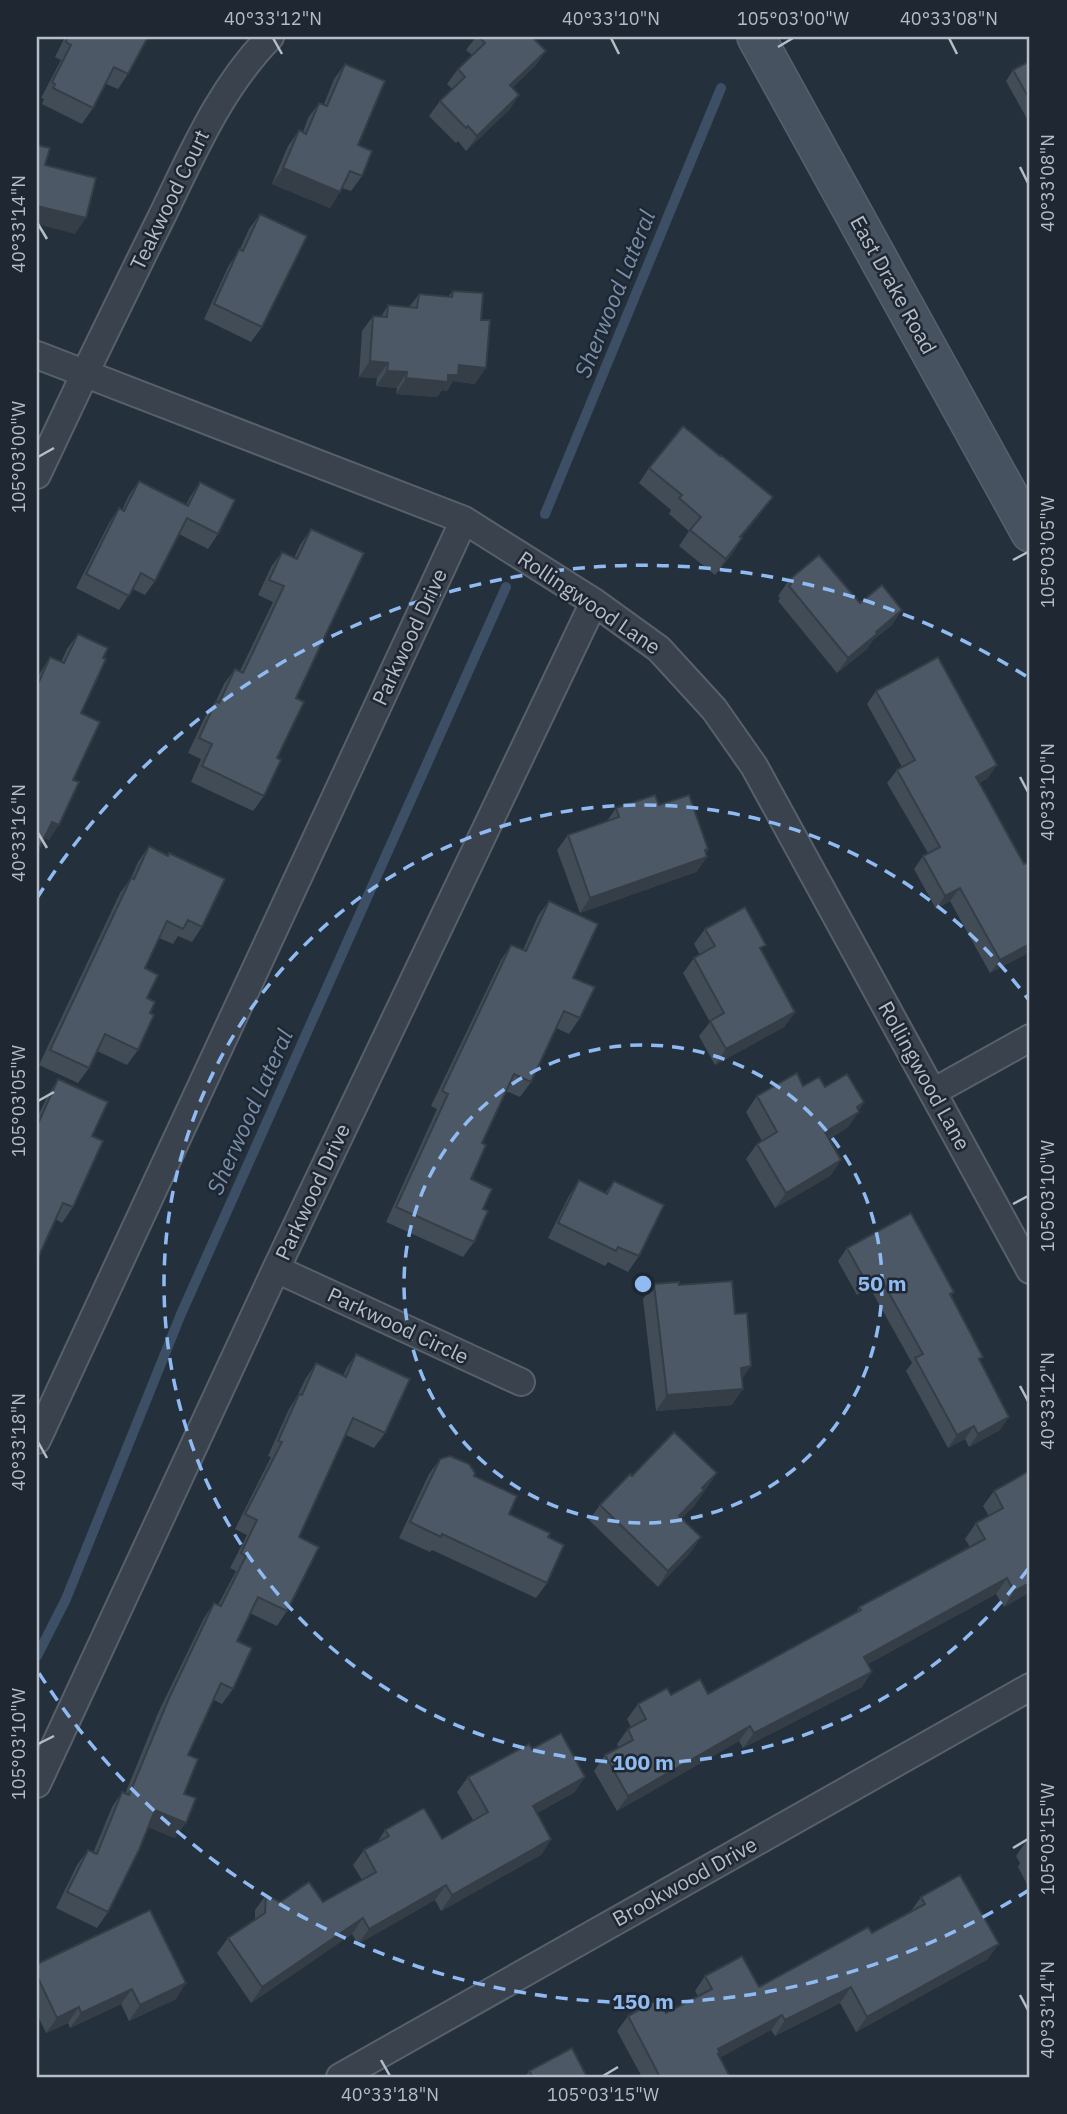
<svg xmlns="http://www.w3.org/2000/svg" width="1067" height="2114" font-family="'IBM Plex Sans',sans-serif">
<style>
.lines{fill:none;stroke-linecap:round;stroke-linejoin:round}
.stream{stroke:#3c4f65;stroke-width:10}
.minor-casing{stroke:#57606b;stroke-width:30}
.secondary-casing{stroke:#57606b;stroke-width:40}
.minor{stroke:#39424d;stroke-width:26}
.secondary{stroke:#475260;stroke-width:37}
.wall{fill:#414c57}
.shaded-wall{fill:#353e47}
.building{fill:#4c5865;stroke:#353e47;stroke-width:2}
.ticks{fill:none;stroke:#b5bdc8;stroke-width:2.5}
.ring{fill:none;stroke:#90bbf2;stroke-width:3.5;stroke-dasharray:12 9}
.labels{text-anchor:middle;stroke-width:5;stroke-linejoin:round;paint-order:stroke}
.street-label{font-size:21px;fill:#b5bdc8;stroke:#1e2732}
.water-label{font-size:23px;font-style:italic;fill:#778faa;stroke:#1e2732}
.centre{fill:#90bbf2;stroke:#1e2732;stroke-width:3.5}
.ring-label{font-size:21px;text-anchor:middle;font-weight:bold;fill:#90bbf2;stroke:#1e2732;stroke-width:5;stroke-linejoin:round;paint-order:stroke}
.neatline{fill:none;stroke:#b5bdc8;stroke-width:2.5}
.ticks-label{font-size:18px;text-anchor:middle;fill:#b5bdc8}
</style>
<rect width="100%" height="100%" fill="#25303d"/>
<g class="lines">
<path class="stream" d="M545,514L721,88
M37,1656L66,1599L181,1314L506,587"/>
<g class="minor-casing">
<path id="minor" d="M37,355L464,520L594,602L659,649L714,709L754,766L1030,1270
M37,475C77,389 118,304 160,220C192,155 219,89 270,37
M933,1092L1030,1038
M276,1269L521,1382
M37,1440L464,520
M37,1784L276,1269L594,602
M340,2077L1030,1687"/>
</g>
<g class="secondary-casing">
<path id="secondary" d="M756,37L1030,533"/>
</g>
<use href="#minor" class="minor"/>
<use href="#secondary" class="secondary"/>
</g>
<path class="wall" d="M65,37H148L128,74L118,89L106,84L93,108L82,124L42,104L44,99L41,98L61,60L55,57Z
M476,37H532L546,51L535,66L513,87L519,95L509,110L466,151L458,141L456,143L429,116L440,101L452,89L447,84L458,69L472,55L466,50Z
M1030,61V124L1006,81L1013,70Z
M345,64L362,176L351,191L342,188L330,208L272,184L288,146L299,130L303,132L308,118L319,103L324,104L334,79Z
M260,214L262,327L251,342L204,319L229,265L240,249L249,229Z
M453,291L475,384L453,381L447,391L442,390L437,397L396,394L397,388L376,386L377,378L359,377L362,331L373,316L381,317L388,305L409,307L419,294L448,297Z
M720,456L773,497L741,537L742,538L732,554L715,575L679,546L689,531L669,514L671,510L639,483L649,468Z
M139,481L186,505L190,497L200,482L218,534L208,549L179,534L155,581L145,595L133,589L119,610L76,588L109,523L119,508L122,510L129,495Z
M311,529L296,698L264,796L253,811L191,782L201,759L188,753L205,717L216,701L224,684L235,669L240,671L273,602L258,595L271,567L282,552L294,558L300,545Z
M789,580L860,603L892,625L872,641L867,649L837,673L778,601L780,598L778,596Z
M78,634L81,713L73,780L49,840L44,838L37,853V678L50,657L61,662L67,649Z
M876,691L988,778L979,783L1030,952L990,973L950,901L936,909L914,869L923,856L928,853L887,783L897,770L902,767L867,704Z
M659,805L708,849L706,853L707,857L696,872L580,913L557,850L568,835L607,821L616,808Z
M149,846L202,927L192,942L178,936L173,944L159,938L145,968L147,998L150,1013L138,1050L127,1065L97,1051L89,1068L78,1083L39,1065L120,893L131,878L138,862Z
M549,901L573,978L580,1018L569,1034L556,1028L531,1082L520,1097L506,1091L482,1143L471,1179L483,1209L474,1242L463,1257L386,1222L437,1109L431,1106L501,960L511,945L523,950L538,916Z
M705,929L761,951L795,1012L784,1027L715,1065L699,1036L710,1022L683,973L694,958L700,955L694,944Z
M58,1079L92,1136L73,1207L62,1223L55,1219L37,1260V1118L48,1095Z
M803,1086L825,1087L864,1102L848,1127L829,1139L841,1160L830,1176L775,1208L746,1159L757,1144L762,1141L746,1112L757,1096Z
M579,1180L605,1193L614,1181L639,1256L628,1272L608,1262L605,1266L548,1238L569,1196Z
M847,1248L954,1292L951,1296L980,1361L1000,1430L969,1447L965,1439L948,1448L906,1371L912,1363L870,1288L857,1295L838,1261Z
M654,1284L679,1285L735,1314L742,1380L732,1405L656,1411L643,1299Z
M356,1354L385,1433L374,1448L346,1435L299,1537L287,1611L277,1626L250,1613L237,1641L233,1689L222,1704L214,1700L188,1755L184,1794L175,1838L148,1827L108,1912L97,1928L56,1908L77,1865L88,1850L93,1853L112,1807L122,1792L125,1794L158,1713L204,1618L214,1603L218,1605L236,1571L230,1568L247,1535L235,1529L271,1457L268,1456L289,1409L296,1398L306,1378L316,1363L343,1376L346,1369Z
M440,1459L474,1476L509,1514L548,1537L547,1583L536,1598L432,1550L430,1552L399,1538L429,1474Z
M717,1473L694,1506L681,1518L701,1537L690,1553L658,1587L589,1520L600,1505L632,1476Z
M1030,1474V1592L1004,1607L996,1594L868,1664L862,1687L743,1748L739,1741L617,1811L594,1771L605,1755L619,1748L617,1744L628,1729L631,1727L627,1719L638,1704L671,1695L708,1694L856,1613L859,1607L970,1547L965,1539L976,1523L989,1516L983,1506L994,1491Z
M532,1749L575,1792L537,1813L551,1839L541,1855L441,1911L435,1900L358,1944L352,1934L251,2003L217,1953L228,1938L255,1920V1910L266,1895L280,1902H323L362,1880L353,1865L364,1850L377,1843L385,1830L442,1839L473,1820L457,1792L468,1777Z
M1030,1839V1890L1018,1867L1020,1863L1016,1856L1027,1840Z
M921,1897L988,1959L856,2032L840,2003L775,2036L771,2030L720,2057L730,2077H642L617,2031L628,2016L666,2013L698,1996L695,1991L705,1976L759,1987L872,1933L911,1911Z
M37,1964L176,1999L129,2021L121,2004L70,2028L68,2023L46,2033L37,2014Z
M529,2071L587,2077H525Z"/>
<path class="shaded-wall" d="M546,51L535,66L499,100L510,85Z
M519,95L509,110L466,151L477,136Z
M283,168L340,192L330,208L272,184Z
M37,206L86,218L75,234L37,224Z
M370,361L388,363L377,378L359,377Z
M459,365L486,368L475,384L453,381L447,391L442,390L437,397L396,394L406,378Z
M387,371L407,372L397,388L376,386Z
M773,497L762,512L730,552L740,537Z
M742,538L732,554L715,575L726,559Z
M902,610L892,625L872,641L867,649L837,673L848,658L876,632Z
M997,765L988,778L967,790L976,777Z
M52,822L59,825L49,840L41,837Z
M708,849L702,859L707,857L696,872L580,913L590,898Z
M960,888L950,901L936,909L945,896Z
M1030,944V952L990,973L1000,960Z
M795,1012L784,1027L715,1065L726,1049Z
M864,1102L856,1114L859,1112L848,1127L814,1147L825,1132Z
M841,1160L830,1176L775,1208L786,1193Z
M879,1275L870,1288L857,1295L866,1282Z
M751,1366L740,1382L741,1368Z
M743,1389L732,1405L656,1411L667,1395Z
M1009,1417L1000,1430L969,1447L978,1434Z
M974,1426L965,1439L948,1448L957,1435Z
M717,1473L694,1506L668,1532L679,1516L702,1488Z
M701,1537L690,1553L658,1587L668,1571Z
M1007,1578L996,1594L853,1672L864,1657Z
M1030,1583V1592L1004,1607L1014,1591Z
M872,1672L862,1687L743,1748L754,1733Z
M750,1726L739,1741L617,1811L628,1796Z
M585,1777L575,1792L522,1821L533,1806Z
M155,1810L186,1823L175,1838L144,1825Z
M551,1839L541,1855L441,1911L452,1895Z
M446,1885L435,1900L358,1944L369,1929Z
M363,1918L352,1934L251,2003L262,1987Z
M999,1944L988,1959L856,2032L867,2017Z
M186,1983L176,1999L129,2021L140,2005Z
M851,1987L840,2003L775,2036L785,2020Z
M132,1989L121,2004L70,2028L81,2013Z
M79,2007L68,2023L46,2033L57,2018Z
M782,2015L771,2030L716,2060L718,2049Z"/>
<path class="building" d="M68,37H148L128,74L114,67L93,108L53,88L55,84L52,82L71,45L66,42Z
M479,37H532L546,51L510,85L519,95L477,136L468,126L466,128L440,101L465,77L458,69L485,43Z
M1030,61V100L1013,70Z
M345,64L385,81L358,145L372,151L362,176L350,171L340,192L283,168L299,130L306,134L319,103L327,106Z
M37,145L50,148L45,165L96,178L86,218L37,206Z
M260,214L307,236L262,327L214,304L239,249L243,251Z
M453,291L483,293L481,320H490L486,368L459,365L458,375H448V382L406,378L407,372L387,371L388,363L370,361L373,316L387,317L388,305L417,308L419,294L452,297Z
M683,426L720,456L721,455L773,497L740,537L742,538L726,559L690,530L701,517L679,498L682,495L649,468Z
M139,481L188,506L200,482L235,500L218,534L187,518L155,581L141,573L129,596L86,574L119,508L124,511Z
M311,529L364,553L296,698L304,702L277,758L281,760L264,796L202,766L212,744L199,738L216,701L219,703L235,669L243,673L284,586L269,580L282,552L297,559Z
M819,555L860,603L882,585L902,610L876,632L877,634L848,658L789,586L791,584L789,580Z
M78,634L108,648L103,658L106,659L81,713L100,722L73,780L79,782L59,825L52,822L37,853V686L50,657L64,663Z
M938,657L997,765L976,777L1024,864L1030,861V944L1000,960L960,888L945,896L923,856L940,847L897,770L915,760L876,691Z
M655,795L659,805L689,795L708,849L705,850L707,857L590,898L568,835L619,817L616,808Z
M149,846L168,856L169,853L225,879L202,927L188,920L183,929L167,921L145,968L158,975L147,998L155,1002L150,1013L154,1015L138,1050L105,1034L89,1068L50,1050L131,878L134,879Z
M549,901L598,924L573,978L595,987L580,1018L564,1011L531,1082L514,1074L482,1143L486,1145L471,1179L492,1189L483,1209L488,1211L474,1242L396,1207L448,1094L442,1091L511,945L526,951Z
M745,907L766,945L760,948L795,1012L726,1049L710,1021L724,1013L694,958L715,946L705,929Z
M797,1073L803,1086L819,1077L825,1087L847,1074L864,1102L857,1107L859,1112L825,1132L841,1160L786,1193L757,1144L777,1132L757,1096Z
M58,1079L108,1102L92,1136L103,1141L73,1207L63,1203L37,1260V1126Z
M579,1180L607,1194L614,1181L664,1205L639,1256L618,1247L616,1251L558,1223Z
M911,1213L954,1292L950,1294L983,1357L979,1359L1009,1417L978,1434L974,1426L957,1435L915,1358L923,1354L879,1275L866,1282L847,1248Z
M732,1281L735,1314L747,1313L751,1366L741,1368L743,1389L667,1395L654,1284L679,1282V1285Z
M356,1354L410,1379L385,1433L353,1418L299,1537L319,1547L287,1611L258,1597L237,1641L252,1648L233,1689L221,1683L188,1755L198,1759L184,1794L196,1798L186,1823L155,1810L139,1850L108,1912L67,1892L88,1850L97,1854L122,1792L129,1795L169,1698L214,1603L221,1606L246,1556L241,1553L257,1520L245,1514L282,1442L278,1441L299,1394L302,1395L316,1363L346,1377Z
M674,1432L717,1473L702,1488L704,1490L679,1516L701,1537L668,1571L600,1505L630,1474L632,1476Z
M450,1456L469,1464L475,1473L474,1476L517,1496L509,1514L550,1533L548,1537L564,1545L547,1583L442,1534L441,1537L410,1522L440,1459Z
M1029,1471L1030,1474V1583L1014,1591L1007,1578L864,1657L872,1672L754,1733L750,1726L628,1796L605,1755L633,1740L628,1729L646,1719L638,1704L667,1688L671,1695L700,1679L708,1694L861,1610L859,1607L985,1539L976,1523L1003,1508L994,1491Z
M561,1733L585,1777L533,1806L551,1839L452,1895L446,1885L369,1929L363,1918L262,1987L228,1938L265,1913L266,1895L280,1902L309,1882L323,1902L376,1872L364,1850L389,1836L385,1830L424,1808L442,1839L488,1812L468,1777L529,1744L532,1749Z
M960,1875L999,1944L867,2017L851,1987L785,2020L782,2015L718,2049L720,2053L718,2054L730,2077H660L628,2016L659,1999L666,2013L712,1989L705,1976L742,1956L759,1987L868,1927L872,1933L925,1904L921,1897Z
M150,1910L186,1983L140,2005L132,1989L81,2013L79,2007L57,2018L37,1976V1964Z
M572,2048L587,2077H533L529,2071Z"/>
<path class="ticks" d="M273,38L282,54M611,38L619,54M949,38L957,54M778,47L793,38M1020,167L1028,183M38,224L47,239M38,457L54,448M1013,560L1028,552M1020,777L1028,792M38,833L47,848M38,1101L54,1092M1013,1204L1028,1196M1020,1386L1028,1401M38,1442L47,1458M38,1744L54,1736M1013,1848L1028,1839M1020,1995L1028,2010M381,2060L390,2076M603,2076L618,2067"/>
<g class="ring">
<circle cx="643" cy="1284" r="239"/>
<path d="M1028 1569A479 479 0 1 1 1028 999"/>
<path d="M1029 1890A718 718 0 0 1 37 1670M37 898A718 718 0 0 1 1029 678"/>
</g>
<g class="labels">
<g class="street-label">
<text transform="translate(170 200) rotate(-64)" y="7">Teakwood Court</text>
<text transform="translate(893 285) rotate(61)" y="7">East Drake Road</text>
<text transform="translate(589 603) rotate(34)" y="7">Rollingwood Lane</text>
<text transform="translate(410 637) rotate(-65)" y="7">Parkwood Drive</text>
<text transform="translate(924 1076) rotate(61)" y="7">Rollingwood Lane</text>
<text transform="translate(313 1192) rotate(-65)" y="7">Parkwood Drive</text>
<text transform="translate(398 1326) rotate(25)" y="7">Parkwood Circle</text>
<text transform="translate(685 1882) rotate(-29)" y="7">Brookwood Drive</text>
</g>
<g class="water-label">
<text transform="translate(615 294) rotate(-68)" y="8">Sherwood Lateral</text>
<text transform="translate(250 1112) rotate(-66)" y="8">Sherwood Lateral</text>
</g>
</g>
<circle cx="643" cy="1284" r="10" class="centre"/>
<g class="ring-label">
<text x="882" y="1291">50 m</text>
<text x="643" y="1770">100 m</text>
<text x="643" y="2009">150 m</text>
</g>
<rect width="1067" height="2114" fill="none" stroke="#1e2732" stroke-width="77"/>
<rect x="38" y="38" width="990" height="2038" class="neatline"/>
<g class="ticks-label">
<text x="273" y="25">40°33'12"N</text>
<text x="611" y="25">40°33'10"N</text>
<text x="793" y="25">105°03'00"W</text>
<text x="949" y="25">40°33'08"N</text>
<text transform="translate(1048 183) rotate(-90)" y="6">40°33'08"N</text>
<text transform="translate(19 224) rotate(-90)" y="6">40°33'14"N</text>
<text transform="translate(19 457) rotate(-90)" y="6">105°03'00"W</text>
<text transform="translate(1048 552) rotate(-90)" y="6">105°03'05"W</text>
<text transform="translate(1048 792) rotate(-90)" y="6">40°33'10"N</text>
<text transform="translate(19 833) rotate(-90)" y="6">40°33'16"N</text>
<text transform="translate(19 1101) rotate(-90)" y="6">105°03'05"W</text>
<text transform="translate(1048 1196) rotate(-90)" y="6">105°03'10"W</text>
<text transform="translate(1048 1401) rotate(-90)" y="6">40°33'12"N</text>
<text transform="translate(19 1442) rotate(-90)" y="6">40°33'18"N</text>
<text transform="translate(19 1744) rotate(-90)" y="6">105°03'10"W</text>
<text transform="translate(1048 1839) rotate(-90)" y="6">105°03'15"W</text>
<text transform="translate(1048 2010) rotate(-90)" y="6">40°33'14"N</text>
<text x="390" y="2101">40°33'18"N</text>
<text x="603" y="2101">105°03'15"W</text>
</g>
</svg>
